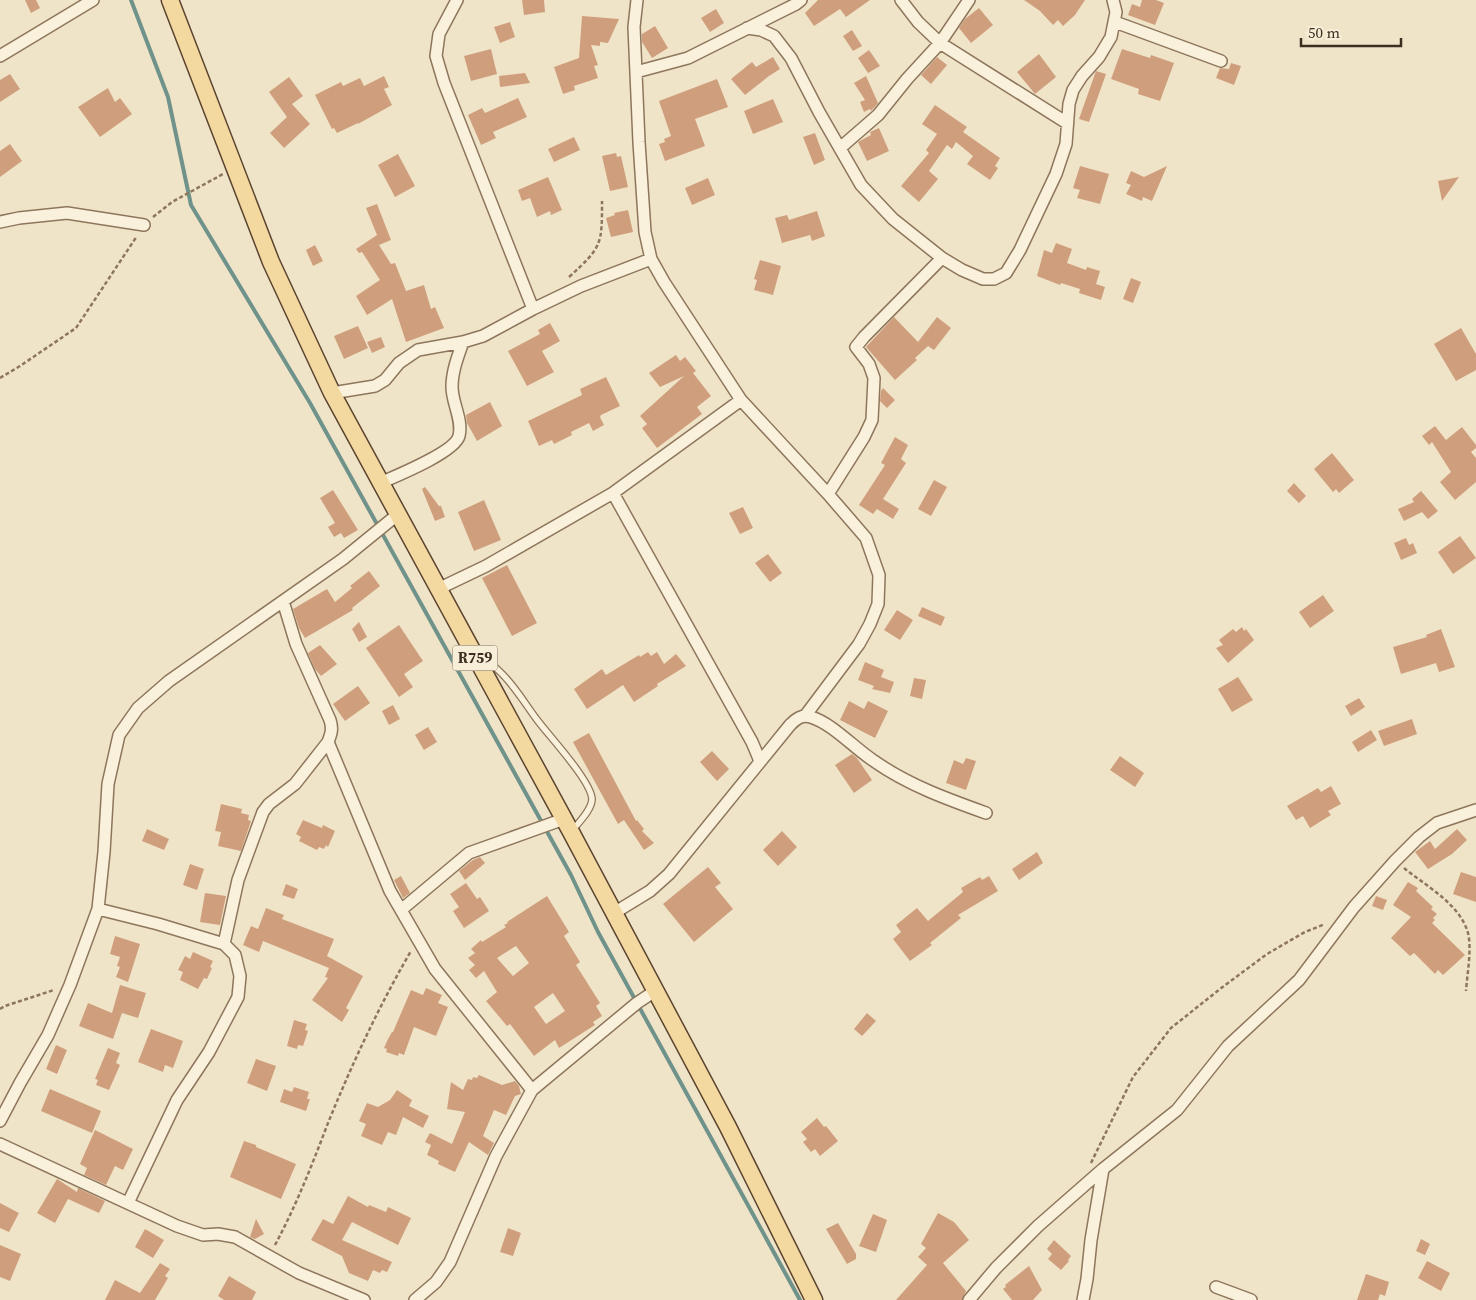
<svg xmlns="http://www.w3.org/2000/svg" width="1476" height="1300" font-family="'Source Serif 4',serif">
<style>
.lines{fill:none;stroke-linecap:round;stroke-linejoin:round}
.stream{stroke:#6f938a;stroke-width:4}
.building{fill:#cf9f7d;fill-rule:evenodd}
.service-casing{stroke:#8d765c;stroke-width:8}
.minor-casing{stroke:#8d765c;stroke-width:14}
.primary-casing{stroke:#5b4430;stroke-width:19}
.path{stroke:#8d765c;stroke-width:2.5;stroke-dasharray:4 2.5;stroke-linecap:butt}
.service{stroke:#faf1dc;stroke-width:5.5}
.minor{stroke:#faf1dc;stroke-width:11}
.primary{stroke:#f3d9a0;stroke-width:16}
.labels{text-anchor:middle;stroke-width:4;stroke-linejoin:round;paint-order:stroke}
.shield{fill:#f7eed8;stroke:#756857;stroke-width:1}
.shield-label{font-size:15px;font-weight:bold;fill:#3d2e20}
</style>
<rect width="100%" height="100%" fill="#f0e4c8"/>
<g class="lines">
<path class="stream" d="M131,0L168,97L191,205L310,403L571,875L598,932L800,1300"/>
</g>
<path class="building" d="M25,0H36L40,8L31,13Z
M522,0H544L545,12L524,15Z
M818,0H870L846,17L840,9L814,26L805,13Z
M1024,0H1085L1075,15L1063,26L1058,20L1053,25L1040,11Z
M1142,0H1156L1164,3L1155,25L1128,15L1132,4L1140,7Z
M979,8L993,25L971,43L959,28L965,19Z
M716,9L724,23L710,32L701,18Z
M582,16L619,19L608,43L600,42V46L591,45L598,65L594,66L598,78L574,86L575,90L563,94L554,67L579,58Z
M510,22L515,37L500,43L494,27Z
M655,26L668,48L652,58L642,42V34Z
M852,30L862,46L853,51L843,36Z
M491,49L497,74L471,81L464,56Z
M1122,49L1150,58L1151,55L1174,63L1160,101L1138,94L1139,89L1111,79Z
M869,50L880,66L868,73L858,58Z
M1039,54L1056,77L1035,94L1017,72Z
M773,57L780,69L769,76L745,95L731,79L752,62L756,67Z
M937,57L947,65L931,84L921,75Z
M1231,63L1241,66L1234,85L1216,78L1220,68L1229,69Z
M1096,71L1106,74L1089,122L1079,119Z
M525,73L530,83L500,87L499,76Z
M10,74L20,89L0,102V80Z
M384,76L389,87L384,89L392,105L358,124V123L337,133L334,128L332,129L315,95L341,82L343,86L360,78L364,86Z
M866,76L878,103L871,111L870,109L864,112L860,102L865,100L854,83Z
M289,77L303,96L292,104L310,124L284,148L270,133L287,117L269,92Z
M717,79L728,107L695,119L705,146L665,161L659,144L665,142L664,139L671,136L659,101Z
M108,88L115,102L120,98L132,114L100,137L78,107Z
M518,98L527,117L493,132L496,138L481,145L468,115L482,108L485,113Z
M773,99L783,122L753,134L744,111Z
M935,105L967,127L963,132L1000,158L995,166L998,168L990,180L967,164L973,156L956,142L952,149L947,145L929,171L938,179L919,202L901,186L929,153L926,150L937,134L922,124Z
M879,128L889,151L867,161L858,142L871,135L870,132Z
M815,133L825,160L814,165L803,137Z
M574,137L580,150L554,162L548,149Z
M10,144L22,161L0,177V151Z
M616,153L617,157L621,156L628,187L610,191L602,156Z
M398,154L415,186L395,197L378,165Z
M1080,166L1109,174L1100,204L1077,198L1080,190L1073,188Z
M1167,166L1152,201L1143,197L1142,201L1126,194L1131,185L1126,183L1131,171L1144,177Z
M548,177L562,210L551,215L550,211L537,217L530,198L522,201L518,190Z
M1459,177L1442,201L1438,181Z
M708,178L715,195L692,205L685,188Z
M377,204L391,240L379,245L391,264L395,263L406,291L424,285L431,309L435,307L444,328L406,342L392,299L367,315L356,296L380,280L362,252L359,253L356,249L377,235L366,208Z
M628,210L633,232L611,237L606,218L615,215L614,213Z
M817,211L825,236L812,241L810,235L782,243L775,218L787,215L789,220Z
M1056,243L1072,249L1067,263L1086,270L1087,267L1100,271L1096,284L1105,287L1101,300L1079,293L1080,289L1061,283L1060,285L1037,276L1044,250L1052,253Z
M315,245L323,261L313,266L306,250Z
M760,260L781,266L773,295L754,290L757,280L754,279Z
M1131,278L1141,282L1133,303L1123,299Z
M894,317L918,342L937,317L951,328L934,350L928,346L915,358L917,360L895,380L866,347Z
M550,323L560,341L542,351L554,372L527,386L508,351L540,334L538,330Z
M358,326L368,348L344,359L334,336Z
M1461,328L1476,354V370L1456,381L1434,344Z
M381,337L385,347L372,353L367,342Z
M676,355L680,361L685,357L696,371L693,373L711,396L697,407L702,414L657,448L642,428L647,424L640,416L684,376L660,387L649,373Z
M606,377L620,406L601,415L600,417L604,425L593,431L589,423L571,432L572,435L554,444L552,440L539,446L528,421L582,395L580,389Z
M883,388L895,400L887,408L880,401L881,391Z
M490,402L502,426L477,441L467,423L466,415Z
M1435,426L1446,440L1462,427L1476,445V448L1471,452L1476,458V482L1455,500L1440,482L1451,472L1432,442L1429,445L1422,436Z
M895,437L908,445L901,459L906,463L883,499L899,509L893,519L877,509L873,514L859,505L885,465L881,463Z
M1332,453L1354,480L1339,493L1336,489L1333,492L1314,469Z
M934,480L947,487L931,516L918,509Z
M1294,483L1306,496L1299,503L1287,491Z
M425,487L439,506H441L445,517L435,521L422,489Z
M333,490L358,530L344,538L341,533L334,537L328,527L335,523L320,498Z
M1421,491L1438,511L1428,519L1422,512L1404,521L1398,509L1414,502L1412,499Z
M484,500L501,540L474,551L458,512Z
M743,507L753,528L740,534L729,513Z
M1460,536L1476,558L1453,574L1438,552Z
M1406,538L1409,545L1413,543L1417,553L1401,560L1394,543Z
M768,554L782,573L770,582L755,563Z
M507,565L537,623L512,636L482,578Z
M369,571L380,586L352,608L353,610L305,638L299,628L293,609L327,589L335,602L352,588L350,586Z
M1323,595L1334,611L1310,628L1299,612Z
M922,607L945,617L941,626L918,616Z
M897,610L913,620L900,640L884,630Z
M359,622L367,637L359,642L352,629Z
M399,625L423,661L404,674L413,687L399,697L366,648Z
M1242,627L1244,631L1246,629L1254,640L1228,663L1216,648L1223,645L1219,640L1233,629L1236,632Z
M1441,629L1455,667L1439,672L1436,663L1401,674L1393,647L1427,637L1426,635Z
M320,645L337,664L321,676L315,669L308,653Z
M648,652L651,656L657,652L664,664L676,654L686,666L657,684L658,686L634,702L623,685L587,709L574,689L602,669L606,675L639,655L640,657Z
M865,662L884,670L881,677L894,682L890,693L872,689L874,686L858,680Z
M1238,677L1253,700L1232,712L1218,689Z
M914,678L926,680L922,699L910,696Z
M358,686L370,703L345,721L333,704Z
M1359,698L1365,707L1351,716L1345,706Z
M849,701L864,709L868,701L888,711L875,738L840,720Z
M393,705L400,719L389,725L382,711Z
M1412,719L1417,734L1384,746L1378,731Z
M428,727L437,742L424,750L415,735Z
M1371,730L1377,740L1358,752L1352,742Z
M589,733L636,821L637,820L644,829L642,831L654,843L644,850L624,820L618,824L573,742Z
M712,751L729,769L717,781L700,762Z
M852,754L857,758L872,780L854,793L835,765Z
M1120,756L1144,773L1135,787L1110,770Z
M966,758L976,761L966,790L946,783L954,760L963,764Z
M1331,786L1341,804L1328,811L1331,815L1310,828L1303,816L1296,820L1287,806L1318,788L1321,792Z
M221,804L242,809L241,813L249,815L248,820L251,821L241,851L218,846L221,832L215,831Z
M303,820L322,828L323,825L335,831L328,847L326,845L324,849L319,847L317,850L299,841L301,837L296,834Z
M147,829L169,839L164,850L142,841Z
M1457,829L1467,840L1452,854L1428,869L1415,852L1430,841L1435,849Z
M782,831L797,847L778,866L763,850Z
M1037,852L1043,863L1019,880L1012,869Z
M480,857L485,863L465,880L459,871L473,860Z
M190,864L204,869L197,890L183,885Z
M708,867L721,883L715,887L733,909L694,942L663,904Z
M1461,872L1476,877V902L1453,894Z
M401,876L410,893L403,898L394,880Z
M989,876L998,891L958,915L961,918L930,943L932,945L910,961L893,939L901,932L896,925L917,908L928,921L963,892L961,888L980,877L982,880Z
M1408,882L1418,888L1416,891L1433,907L1431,909L1437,914L1433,918L1435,920L1432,923L1465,955L1443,975L1438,970L1435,974L1414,953L1410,956L1391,938L1411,917L1393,905Z
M466,883L477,899L480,897L489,911L464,928L453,911L459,907L450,894Z
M286,884L298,889L294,899L282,895Z
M205,893L226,896L220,925L200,922Z
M547,896L569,932L564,936L580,962L576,965L600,1003L596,1006L602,1016L593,1022L595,1025L559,1048L555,1040L534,1056L510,1024L507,1026L486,1001L497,992L484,971L476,978L469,970L475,965L468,958L475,953L471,949L481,940L482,942L506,927L504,925L508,923L507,922ZM516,946L529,963L513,976L497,958ZM553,993L565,1011L546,1024L534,1007Z
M1376,896L1387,900L1383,910L1372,906Z
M266,908L284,915L282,919L334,939L327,956L363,976L346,1008L349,1010L342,1022L312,1000L328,978L325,977L329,968L263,941L259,952L243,945L251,926L258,929Z
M115,936L140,944L128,982L116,977L120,967L117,966L120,957L110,954Z
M193,952L213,961L210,967L212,968L207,979L204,978L198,989L180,980L183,972L178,970L185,956L190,959Z
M120,985L146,993L138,1018L122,1013L113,1039L79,1026L88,1003L112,1013Z
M426,988L442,995L438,1003L448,1007L436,1036L414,1027L404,1055L399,1053L398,1056L386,1052L387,1049L384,1048L388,1039L392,1032H393L411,990L423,995Z
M867,1013L876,1021L862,1036L854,1029Z
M294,1020L307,1024L305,1030L308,1031L303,1046L298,1045L297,1049L287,1046Z
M151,1029L183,1041L173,1068L165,1065L163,1072L138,1062Z
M56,1045L67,1050L57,1074L46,1069Z
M108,1048L120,1053L116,1063L120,1065L109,1090L96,1085L98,1080L95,1079Z
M256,1059L276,1066L267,1091L247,1083Z
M479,1075L502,1085L515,1081L519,1086L521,1094L515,1096L506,1115L494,1110L483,1136L494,1143L488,1155L469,1142L455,1172L438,1164L439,1161L427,1155L431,1145L425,1142L430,1133L452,1144L465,1112L447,1109L451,1082L463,1090L468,1079L472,1080L473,1077L477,1078Z
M294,1087L309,1092L307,1099H310L306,1111L280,1102L284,1089L292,1092Z
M50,1089L101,1111L92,1133L41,1111Z
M397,1090L412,1100L409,1106L429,1116L423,1128L403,1117L396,1135L388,1132L382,1145L361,1136L366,1124L359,1121L367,1103L378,1107L390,1100Z
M817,1118L824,1127L826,1126L838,1141L820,1156L815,1149L811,1152L803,1142L807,1139L801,1132Z
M95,1130L133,1149L123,1170L115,1166L106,1185L84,1175L87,1168L80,1164Z
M244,1141L256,1145V1147L296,1164L281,1199L230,1177Z
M57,1179L77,1192L78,1188L105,1201L99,1213L68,1199L55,1223L37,1213Z
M348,1196L368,1207L369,1205L386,1212L388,1207L411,1218L398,1245L352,1222L342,1240L392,1262L387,1272L382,1270L380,1273L373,1270L368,1281L349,1273L342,1256L311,1240L323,1219L333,1224Z
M0,1203L19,1213L9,1232L0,1228Z
M938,1213L954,1222L969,1240L943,1263L966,1291L962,1300H896L927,1265L918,1257L926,1248L921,1244Z
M873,1214L887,1220L876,1252L859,1246Z
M256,1219L264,1234L255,1239L250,1237Z
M838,1223L856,1254V1259L847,1264L826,1229Z
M508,1228L521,1233L513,1256L500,1252Z
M145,1229L164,1240L153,1258L135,1247Z
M1421,1239L1430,1244L1425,1255L1416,1251Z
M1054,1240L1071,1256L1068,1260L1069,1261L1061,1270L1048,1259L1052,1254L1047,1249Z
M0,1245L21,1254L10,1281L0,1277Z
M1427,1261L1450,1273L1441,1291L1418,1278Z
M160,1263L170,1269L165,1276L168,1278L155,1300H105L115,1280L140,1293Z
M1029,1266L1042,1290L1033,1300H1012L1003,1289L1006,1287L1005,1285Z
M1366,1274L1389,1282L1385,1296L1380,1294L1378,1300H1357Z
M229,1276L256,1292L252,1300H224L218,1296Z"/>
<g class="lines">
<g class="service-casing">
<path id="service" d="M483,658C488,662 494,665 498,670C514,684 525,704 538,721C550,737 591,781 592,799C592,810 578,823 572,831"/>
</g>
<g class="minor-casing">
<path id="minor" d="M457,0L439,34L436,56L444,83L533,309
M637,0L634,27L639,142L645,232L651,259L664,282L741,400L828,494L866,538L879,575L878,604L870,624L859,644L805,716
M901,0L918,22L940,43L1067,123
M1115,22L1221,61
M747,28L761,30L774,36L791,58L819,112L861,185L893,219L942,258L962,270L983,279H994L1006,273L1020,250L1056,174L1066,144L1069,104L1073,90L1082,76L1099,57L1111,37L1116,12L1113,0
M0,56L93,0
M636,72L688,58L796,4L801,0
M840,148L878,115L907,79L940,43L969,0
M0,222L19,218L67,213L144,225
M332,393L375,386L385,380L399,363L418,350L463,342L483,336L533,309L581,286L651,259
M380,483C396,476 455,452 459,436C463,420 452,403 452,387C452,371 458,356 463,342
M613,493L752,742L760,761
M828,494L864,437L872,420L874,378L869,364L856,347L864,337L942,258
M438,589L486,566L613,493L741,400
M328,742L390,891L435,969L532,1090
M98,909L158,924L224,944L235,955L240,976L238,997L209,1052L177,1100L128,1203
M401,910L469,853L564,819
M614,913L650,891L669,874L790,725C796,719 802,714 811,717C833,724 854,748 874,761C908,785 947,799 986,813
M224,944L238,880L263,812L269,804L295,784L328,742C331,734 333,729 330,720L296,644L283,601
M0,1121L20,1083L48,1035L70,985L98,909L104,852L108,784L119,735L138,708L169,681L343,559L397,515
M0,1144L177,1226L203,1235L218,1234L235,1237L299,1273L364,1300
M1216,1287L1251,1300
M415,1300L436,1282L450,1262L496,1156L532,1090L637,1003L655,991
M969,1300L996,1268L1038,1226L1103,1169L1177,1110L1228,1046L1299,980L1354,907L1395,861L1419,837L1437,823L1476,810
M1083,1300L1087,1279L1091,1240L1103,1169"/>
</g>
<g class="primary-casing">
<path id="primary" d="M170,0L271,262L332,393L571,832L728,1127L814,1300"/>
</g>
<path class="path" d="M153,217L172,202L223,174
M569,277C602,247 602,245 602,201
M0,378L20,366L76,328L137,236
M1404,868C1426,886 1460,904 1468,933C1472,949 1467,975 1466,991
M0,1009L5,1006L54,990
M1091,1163L1133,1077L1171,1028L1220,989L1267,954L1305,932L1325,924
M275,1245C296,1206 312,1165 328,1123C352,1064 379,1006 411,951"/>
<use href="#service" class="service"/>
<use href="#minor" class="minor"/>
<use href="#primary" class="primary"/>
</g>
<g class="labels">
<rect class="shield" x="452.5" y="645.5" width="45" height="25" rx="4"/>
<g class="shield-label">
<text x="475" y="663">R759</text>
</g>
</g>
<path d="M1301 38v8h100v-8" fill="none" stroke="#3d2e20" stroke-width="2.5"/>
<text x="1308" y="38" font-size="15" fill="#3d2e20" stroke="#f7eed8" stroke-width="4" paint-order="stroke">50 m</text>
</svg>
